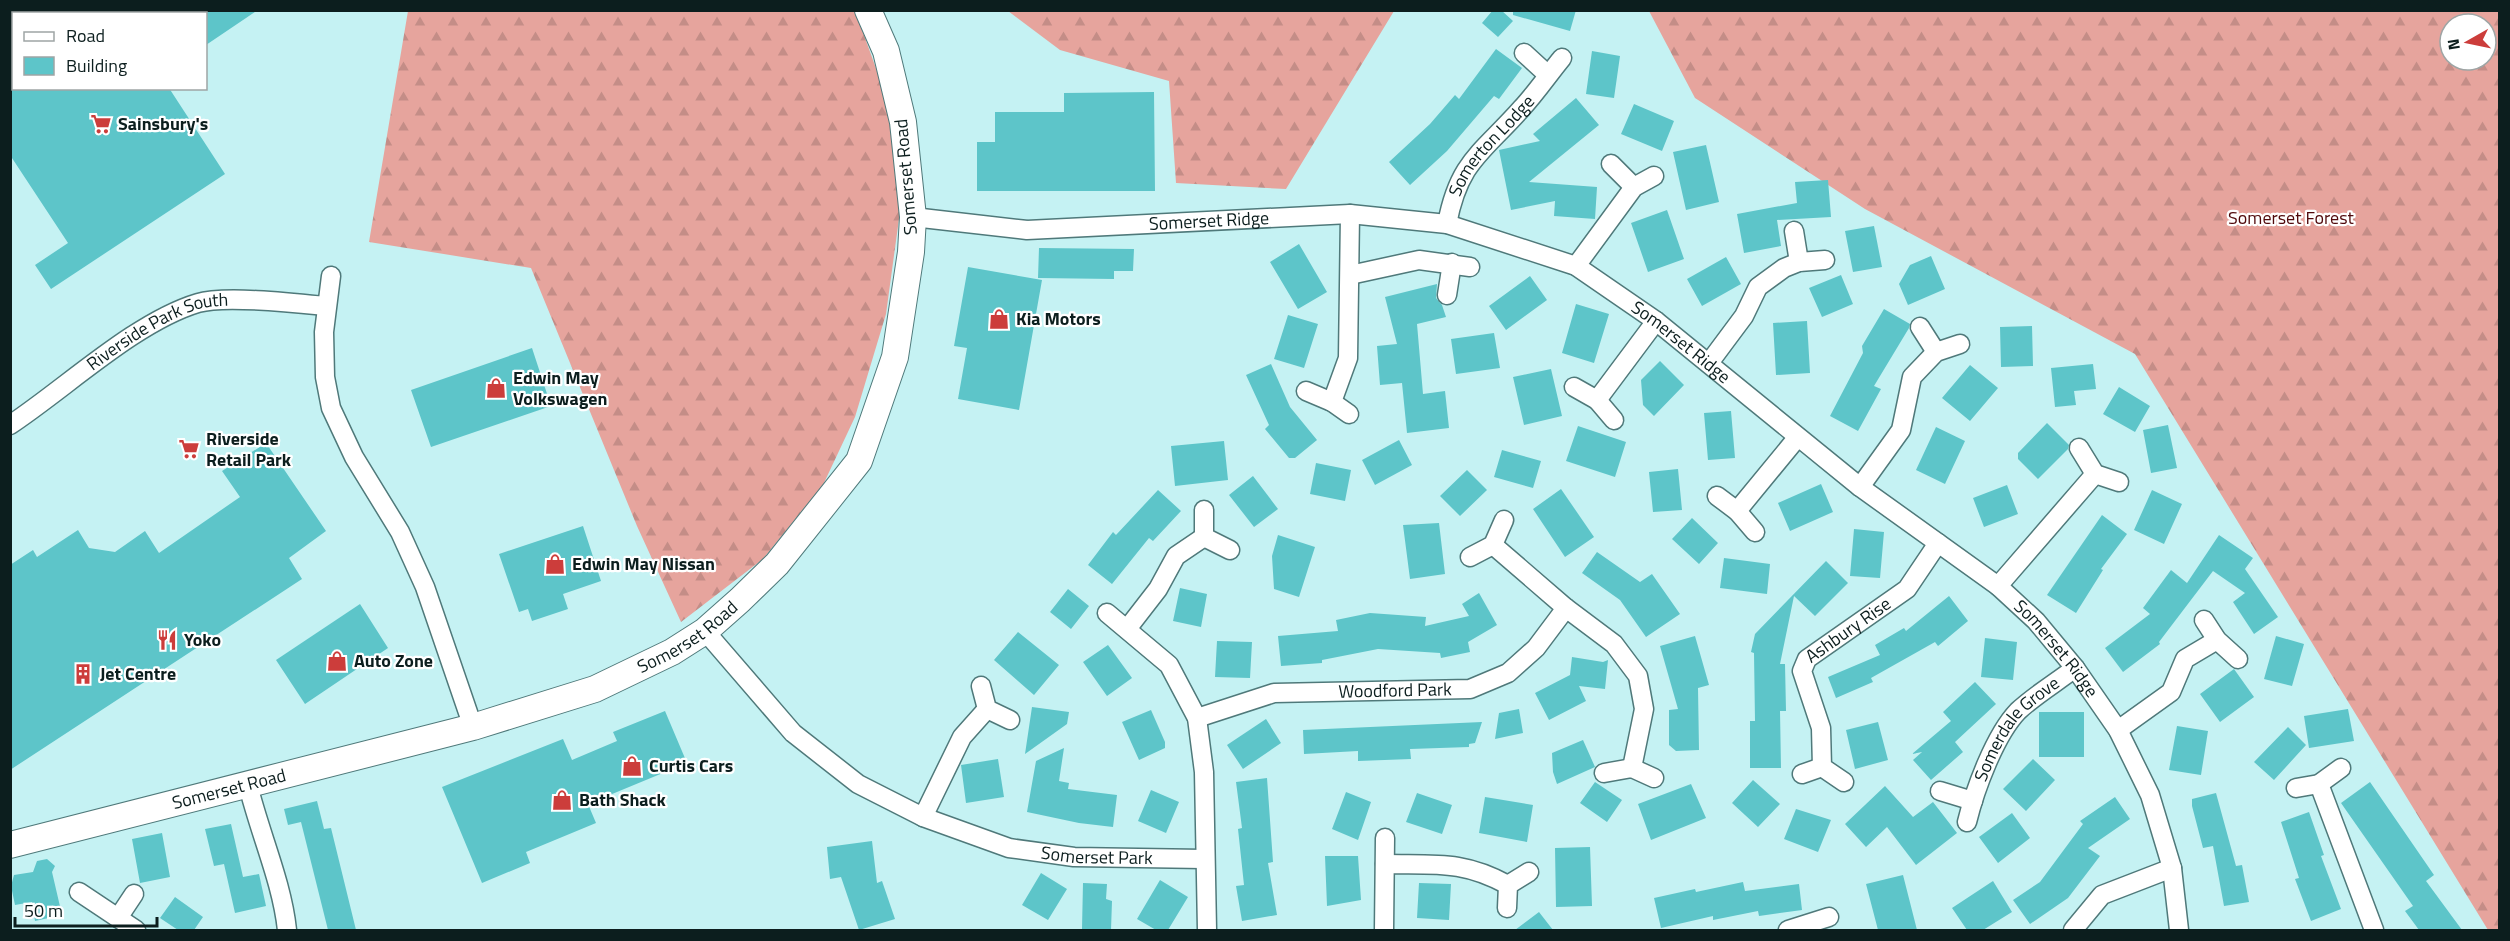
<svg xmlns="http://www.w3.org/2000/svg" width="2510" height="941" font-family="'Titillium Web',sans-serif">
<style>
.forest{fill:url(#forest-firs);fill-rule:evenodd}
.building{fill:#5dc5c9}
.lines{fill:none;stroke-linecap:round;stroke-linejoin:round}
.street-casing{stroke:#4f797a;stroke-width:21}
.secondary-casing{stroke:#4f797a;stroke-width:28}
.street{stroke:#fff;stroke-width:18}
.secondary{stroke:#fff;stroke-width:26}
.labels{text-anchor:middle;stroke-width:4.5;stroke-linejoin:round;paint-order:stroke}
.poi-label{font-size:18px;font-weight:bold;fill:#0c1e1e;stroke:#fff;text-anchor:start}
.street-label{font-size:18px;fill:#0c1e1e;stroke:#fff}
.park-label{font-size:18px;fill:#50090b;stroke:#fff}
</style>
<defs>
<pattern id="forest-firs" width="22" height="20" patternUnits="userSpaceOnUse" patternTransform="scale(1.5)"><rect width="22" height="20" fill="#e6a49d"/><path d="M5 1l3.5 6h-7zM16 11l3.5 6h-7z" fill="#c48d87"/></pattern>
</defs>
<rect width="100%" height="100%" fill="#c5f2f3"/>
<path class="forest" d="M855,10L887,99L902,197L886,314L855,417L823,485L763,559L681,622L637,526L531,268L369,242L408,11Z
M1008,11H1394L1286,189L1176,183L1169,81L1060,50Z
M1649,11H2499V930H2488L2135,354L1865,209L1695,98ZM2450,24H2486V60H2450Z"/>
<path class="building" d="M206,10H258L206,45Z
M1493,10H1501L1513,21L1498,37L1482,23Z
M1513,10H1576L1570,31L1513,15Z
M1496,49L1522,68L1499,99L1494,96L1447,151L1410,185L1389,162L1430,124L1455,95L1459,99Z
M1592,51L1620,56L1614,98L1586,94Z
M10,88H169L225,174L51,289L35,265L68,243L10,155Z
M1154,92L1155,191H977V142H995V112H1064V93Z
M1576,98L1599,125L1529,182L1597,187L1595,219L1554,216L1555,201L1511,210L1499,150L1540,141L1533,134Z
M1634,104L1674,121L1662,151L1621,134Z
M1706,145L1719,202L1686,210L1673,152Z
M1828,180L1831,217L1777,220L1781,246L1744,253L1737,214L1797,203L1795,182Z
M1667,210L1684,259L1648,272L1631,223Z
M1874,226L1882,267L1853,272L1845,231Z
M1299,244L1327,292L1298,309L1270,262Z
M1039,248L1134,249L1133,271H1114V279L1038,278Z
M1931,256L1945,289L1908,305L1899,284L1910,265Z
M1726,257L1741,284L1702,306L1687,279Z
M968,267L1042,280L1019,410L958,399L967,348L954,346Z
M1841,275L1853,304L1822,317L1809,288Z
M1530,276L1547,300L1506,330L1489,306Z
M1437,284L1436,298L1442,305L1446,317L1417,324L1423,394L1445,391L1449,428L1407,433L1402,383L1380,385L1377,346L1397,344L1385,297Z
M1576,304L1609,314L1594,363L1562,353Z
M1884,309L1910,324L1909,328L1874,386L1881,389L1858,431L1830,416L1863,353L1862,346Z
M1288,315L1318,324L1304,368L1274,359Z
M1807,321L1810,373L1776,375L1773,323Z
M2032,326L2033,366L2001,367L2000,327Z
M1494,333L1500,368L1456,374L1451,339Z
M532,348L551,406L431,447L411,390Z
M1660,361L1684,385L1654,416L1643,405L1641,380Z
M1271,364L1290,407L1317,440L1295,458H1289L1265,429L1269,425L1246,375Z
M2093,364L2096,389L2074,391L2076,405L2055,407L2051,368Z
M1970,365L1998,388L1970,421L1942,398Z
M1551,369L1562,416L1524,425L1513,377Z
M2119,387L2150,406L2135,432L2103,414Z
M1731,411L1735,458L1708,460L1704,413Z
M2047,423L2069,445L2068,449L2038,479L2018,459V453Z
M2168,425L2177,468L2151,473L2143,430Z
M1578,426L1626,442L1615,477L1566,461Z
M1936,427L1965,441L1945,484L1916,470Z
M1399,440L1412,465L1375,485L1362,460Z
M1224,441L1228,480L1175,486L1171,446Z
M266,443L326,531L289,558L302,579L10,770V565L33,550L37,557L78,530L89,548L115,552L145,531L159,553L240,497L222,471Z
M1502,450L1541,461L1533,488L1494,477Z
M1316,463L1351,470L1345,501L1310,494Z
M1678,469L1682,510L1653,512L1649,472Z
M1467,470L1487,490L1460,516L1440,496Z
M1253,476L1278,509L1254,527L1229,495Z
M1821,484L1833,512L1790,531L1778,503Z
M2007,485L2018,514L1984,527L1973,498Z
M1561,489L1594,537L1565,557L1533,509Z
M1158,490L1181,511L1153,541L1149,538L1112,584L1088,565L1113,532L1116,535Z
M2152,490L2182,504L2164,544L2134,530Z
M2102,515L2127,534L2101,569L2103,570L2076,613L2047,595Z
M1692,518L1718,543L1699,564L1672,539Z
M1439,523L1445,574L1410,579L1403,525Z
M583,526L601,581L563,594L568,609L532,621L528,609L519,612L499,554Z
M1854,529L1884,532L1880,578L1850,576Z
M1278,535L1315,547L1299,597L1274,589L1272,556Z
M2219,535L2253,558L2245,569L2278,617L2254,634L2233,602L2245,593L2213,571L2159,642L2160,644L2123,672L2105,648L2150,614L2143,608L2171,570L2187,583Z
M1597,552L1640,582L1652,574L1680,614L1646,637L1620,600L1582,573Z
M1724,558L1770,564L1767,594L1720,588Z
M1826,561L1848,583L1815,616L1794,596L1780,664H1785L1786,711H1780L1781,768H1750V721H1755L1754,653L1751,652L1755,634Z
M1180,588L1207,594L1201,627L1173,621Z
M1068,589L1089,606L1071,629L1050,612Z
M1479,593L1497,625L1468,642L1470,652L1441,658L1440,653L1378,649L1322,660V663L1281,666L1278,636L1338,631L1336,620L1370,613L1426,617L1425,626L1469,616L1462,604Z
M1949,596L1968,621L1938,646L1935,642L1871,678L1873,682L1836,698L1828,677L1880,655L1875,645L1904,628L1906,631Z
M360,604L388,648L305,704L276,660Z
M1018,632L1059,665L1034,695L994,660Z
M1695,636L1709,685L1698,688L1699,750L1676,751L1669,745V710L1678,709L1660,646Z
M2276,636L2304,644L2292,686L2264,679Z
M1985,638L2017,642L2013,680L1981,677Z
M1217,641L1252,642L1250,678L1215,677Z
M1108,645L1132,678L1107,696L1083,662Z
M1572,657L1603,662L1608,660L1605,689L1579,686L1586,701L1549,720L1535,693L1570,675Z
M2234,669L2254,697L2220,722L2200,694Z
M1975,682L1996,704L1955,742L1963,752L1931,780L1913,760L1922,752L1912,754L1951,721L1943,712Z
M1032,707L1069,712L1067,724L1025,754Z
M1519,709L1523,733L1495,739L1499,713Z
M2348,709L2354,741L2309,748L2304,716Z
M1151,710L1165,742V748L1139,760L1122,722Z
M665,711L687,763L588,804L596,823L526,852L530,863L482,883L442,787L563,739L572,760L617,741L613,732Z
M2039,712H2084V757H2039Z
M1266,719L1281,743L1243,769L1227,745Z
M1482,722L1475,743L1469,744V747L1410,749L1411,759L1358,761V751L1304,754L1303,730Z
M1878,722L1888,760L1855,769L1846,730Z
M2177,726L2208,731L2201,775L2169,770Z
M2288,727L2306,745L2274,780L2254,762Z
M1583,740L1595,767L1557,784L1553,772L1552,753Z
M1064,748L1059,781L1069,783L1068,789L1117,795L1113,827L1079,823L1027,812L1036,761Z
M998,759L1004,797L966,803L961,765Z
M2033,759L2055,780L2026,811L2003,789Z
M1267,778L1273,862L1268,863L1277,915L1242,921L1236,886L1244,885L1238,829L1242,828L1236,782Z
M1753,780L1780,804L1758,827L1732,803Z
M1595,782L1622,800L1607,822L1580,803Z
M2370,782L2434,875L2426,881L2462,930H2419L2405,911L2413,906L2341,803Z
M1691,784L1706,818L1651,840L1638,804Z
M1885,786L1913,817L1933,802L1957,833L1916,865L1887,827L1866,847L1845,824Z
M1151,790L1179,802L1166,833L1138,821Z
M1346,792L1371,802L1358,840L1332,829Z
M1417,793L1452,805L1442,834L1406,822Z
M2216,793L2236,866L2242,865L2249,902L2224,906L2213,846L2203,848L2192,806V799Z
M1485,797L1533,805L1527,842L1479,833Z
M2115,797L2130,819L2088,848L2100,856L2068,898L2030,924L2013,900L2040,882L2083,824L2080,821Z
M317,801L324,829L331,828L356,930H328L301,822L288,825L284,809Z
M1796,809L1831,820L1818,852L1784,839Z
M2309,812L2324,855L2321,856L2341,909L2311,921L2295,879L2299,878L2281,822Z
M2012,813L2030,838L1998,863L1979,837Z
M231,824L243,877L259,874L266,906L235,913L224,864L214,866L205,829Z
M162,833L170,877L140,883L132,839Z
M872,841L877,883L882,881L895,919L859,930L841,877L830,879L827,847Z
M1590,847L1592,906L1556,907L1555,848Z
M1325,856H1358L1361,900L1327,906Z
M47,859L55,866L52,872L62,915L35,921L32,902L15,905L11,886L14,875L33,872L37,861Z
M1041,873L1067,889L1048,920L1022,905Z
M1903,875L1917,930H1878L1866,884Z
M1160,880L1188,897L1168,930H1156L1137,919Z
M1993,881L2012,912L1983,930H1967L1952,908Z
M1743,882L1745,891L1799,884L1802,910L1759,916L1758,911L1713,920V916L1661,928L1654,898L1695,889L1696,892Z
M1083,883L1107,884L1106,899L1112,901L1111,930L1082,929Z
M1419,883L1451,884L1449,920L1417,918Z
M175,897L203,917L194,930H178L160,918Z
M1539,912L1553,930H1515Z"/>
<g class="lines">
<g class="street-casing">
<g id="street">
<path d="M1524,53L1548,75"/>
<path d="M1611,164L1634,187"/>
<path id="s1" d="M913,217L1027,230L1350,214L1447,224L1576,266L1656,321L1860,487L1998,586L2036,621L2075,668L2118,730L2150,795L2172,868L2179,930"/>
<path id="s2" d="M1447,224C1459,161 1482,153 1521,109C1536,93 1548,75 1562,58"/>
<path d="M1794,231L1799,262"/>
<path d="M1576,266L1634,187L1654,176"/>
<path d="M1350,275L1419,260L1470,267"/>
<path d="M331,276L324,332L325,377L331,408L354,457L400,532L425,587L473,727"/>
<path d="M1447,295L1452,263"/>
<path d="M1920,327L1936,352"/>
<path d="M1709,363L1744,316L1758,287L1784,268L1799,262L1825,260"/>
<path d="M1574,387L1597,400L1614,420"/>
<path d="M1306,391L1332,402L1349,414"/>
<path d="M1597,400L1656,321"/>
<path d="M1332,402L1348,358L1350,214"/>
<path id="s3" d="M10,425C66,388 135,322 198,303C224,295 296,303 325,306"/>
<path d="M2079,448L2095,474L2119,482"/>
<path d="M1860,487L1901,430L1912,377L1936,352L1960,344"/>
<path d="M1717,496L1737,511L1755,532"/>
<path d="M1204,510V537L1230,550"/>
<path d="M1737,511L1797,438"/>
<path d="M1493,545L1566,608L1614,644L1638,676L1644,709L1632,768"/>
<path d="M1470,557L1493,545L1504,520"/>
<path d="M1998,586L2095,474"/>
<path d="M1107,613L1169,665L1197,718L1204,772L1207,930"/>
<path d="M2204,620L2217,640L2238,659"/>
<path d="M1127,629L1158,589L1176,556L1204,537"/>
<path id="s4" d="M705,631L793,733L858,784L923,817L1009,848L1074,857L1204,859"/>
<path d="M981,686L987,709L1010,720"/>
<path id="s5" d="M1197,718L1274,693L1470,689L1508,673L1536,648L1566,608"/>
<path d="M2118,730L2171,692L2185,659L2217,640"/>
<path d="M1604,773L1632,768L1654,778"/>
<path d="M1802,774L1822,767"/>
<path id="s6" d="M1844,782L1822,767L1821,728L1802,671L1807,659L1907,589L1938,543"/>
<path d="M2319,784L2374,930"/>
<path d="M248,785C260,834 282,882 287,930"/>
<path d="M2296,788L2319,784L2341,768"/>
<path d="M1940,791L1973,801"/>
<path d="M923,817L962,737L987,709"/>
<path id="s7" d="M1967,822C1975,789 1995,735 2018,711C2035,695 2057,682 2075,668"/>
<path d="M1385,864C1435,865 1463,860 1508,885"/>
<path d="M79,892L136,930"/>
<path d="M1507,908L1508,885L1529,872"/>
<path d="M118,918L134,894"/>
<path d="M1384,930L1385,838"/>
<path d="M1788,930L1829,917"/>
<path d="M2073,930L2102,895L2172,868"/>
</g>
</g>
<g class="secondary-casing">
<g id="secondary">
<path id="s8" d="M10,845L473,727L595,689L672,652L705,631L740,600L777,564L859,461L895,357L911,252L913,217L903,122L886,51L868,10"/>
</g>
</g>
<use href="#street" class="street"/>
<use href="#secondary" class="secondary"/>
</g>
<defs>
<g id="supermarket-bare" transform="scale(1.62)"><path d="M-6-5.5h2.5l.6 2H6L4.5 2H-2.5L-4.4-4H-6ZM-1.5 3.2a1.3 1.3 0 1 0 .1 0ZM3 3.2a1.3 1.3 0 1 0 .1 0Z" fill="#cc3d3b" stroke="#fff" stroke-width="2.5" paint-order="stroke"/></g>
<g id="shop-bare" transform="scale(1.62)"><path d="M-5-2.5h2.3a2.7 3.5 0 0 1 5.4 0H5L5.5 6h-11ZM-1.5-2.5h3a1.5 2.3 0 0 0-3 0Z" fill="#cc3d3b" stroke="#fff" stroke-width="2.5" paint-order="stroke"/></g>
<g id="restaurant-bare" transform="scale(1.62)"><path d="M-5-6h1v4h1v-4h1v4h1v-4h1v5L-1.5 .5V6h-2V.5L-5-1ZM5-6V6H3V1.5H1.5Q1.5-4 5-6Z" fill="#cc3d3b" stroke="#fff" stroke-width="2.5" paint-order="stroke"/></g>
<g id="building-bare" transform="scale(1.62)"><path d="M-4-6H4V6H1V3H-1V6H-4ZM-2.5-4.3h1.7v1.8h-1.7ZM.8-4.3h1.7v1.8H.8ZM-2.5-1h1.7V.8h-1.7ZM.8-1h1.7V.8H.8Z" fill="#cc3d3b" stroke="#fff" stroke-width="2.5" paint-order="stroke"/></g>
</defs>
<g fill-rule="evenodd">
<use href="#supermarket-bare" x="101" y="124"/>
<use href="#shop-bare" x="999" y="319"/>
<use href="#shop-bare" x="496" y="388"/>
<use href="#supermarket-bare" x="189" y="449"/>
<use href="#shop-bare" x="555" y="564"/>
<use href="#restaurant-bare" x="167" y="640"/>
<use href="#shop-bare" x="337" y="661"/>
<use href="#building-bare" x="83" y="674"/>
<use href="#shop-bare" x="632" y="766"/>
<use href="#shop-bare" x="562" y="800"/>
</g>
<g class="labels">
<g class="poi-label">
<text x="118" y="130">Sainsbury's</text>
<text x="1016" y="325">Kia Motors</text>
<text x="513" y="384">Edwin May<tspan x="513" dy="21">Volkswagen</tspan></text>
<text x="206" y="445">Riverside<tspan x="206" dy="21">Retail Park</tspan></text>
<text x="572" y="570">Edwin May Nissan</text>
<text x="184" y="646">Yoko</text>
<text x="354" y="667">Auto Zone</text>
<text x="100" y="680">Jet Centre</text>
<text x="649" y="772">Curtis Cars</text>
<text x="579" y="806">Bath Shack</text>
</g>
<g class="street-label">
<text dy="6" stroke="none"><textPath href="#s2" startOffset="92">Somerton Lodge</textPath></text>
<text transform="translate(906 177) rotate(-95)" y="6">Somerset Road</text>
<text dy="6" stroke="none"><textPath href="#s1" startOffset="297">Somerset Ridge</textPath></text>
<text dy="6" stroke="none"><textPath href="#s3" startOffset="177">Riverside Park South</textPath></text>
<text dy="6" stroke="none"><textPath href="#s1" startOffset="801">Somerset Ridge</textPath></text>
<text dy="6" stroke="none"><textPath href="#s6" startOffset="189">Ashbury Rise</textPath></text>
<text dy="6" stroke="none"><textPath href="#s8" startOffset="712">Somerset Road</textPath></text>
<text dy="6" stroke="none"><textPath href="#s1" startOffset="1287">Somerset Ridge</textPath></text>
<text dy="6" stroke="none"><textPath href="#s5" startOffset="202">Woodford Park</textPath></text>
<text dy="6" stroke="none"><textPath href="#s7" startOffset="108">Somerdale Grove</textPath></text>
<text dy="6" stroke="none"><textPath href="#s8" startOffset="226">Somerset Road</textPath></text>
<text dy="6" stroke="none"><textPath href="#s4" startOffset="470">Somerset Park</textPath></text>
</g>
<g class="park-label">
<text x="2291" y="224">Somerset Forest</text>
</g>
</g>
<rect width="2510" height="941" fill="none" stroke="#0c1e1e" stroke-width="24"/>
<rect x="12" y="12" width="195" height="78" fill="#ffffff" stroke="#9ea5a5" stroke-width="1.5"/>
<rect x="24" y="32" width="30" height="9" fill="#ffffff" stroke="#9ea5a5" stroke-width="1.5"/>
<text x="66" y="42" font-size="18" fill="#0c1e1e">Road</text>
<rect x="24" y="57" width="30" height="18" fill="#5dc5c9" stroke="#9ea5a5" stroke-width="1.5"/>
<text x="66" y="72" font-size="18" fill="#0c1e1e">Building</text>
<g transform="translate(2468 42) rotate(261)"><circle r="28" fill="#ffffff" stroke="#9ea5a5" stroke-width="1.5"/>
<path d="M0-4.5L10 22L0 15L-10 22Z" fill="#cc3d3b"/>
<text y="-9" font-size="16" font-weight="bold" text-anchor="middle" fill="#0c1e1e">N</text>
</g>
<path d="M15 917v9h142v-9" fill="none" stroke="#0c1e1e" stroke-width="3"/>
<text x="24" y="917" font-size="18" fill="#0c1e1e" stroke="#ffffff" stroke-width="4.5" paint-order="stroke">50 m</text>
</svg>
